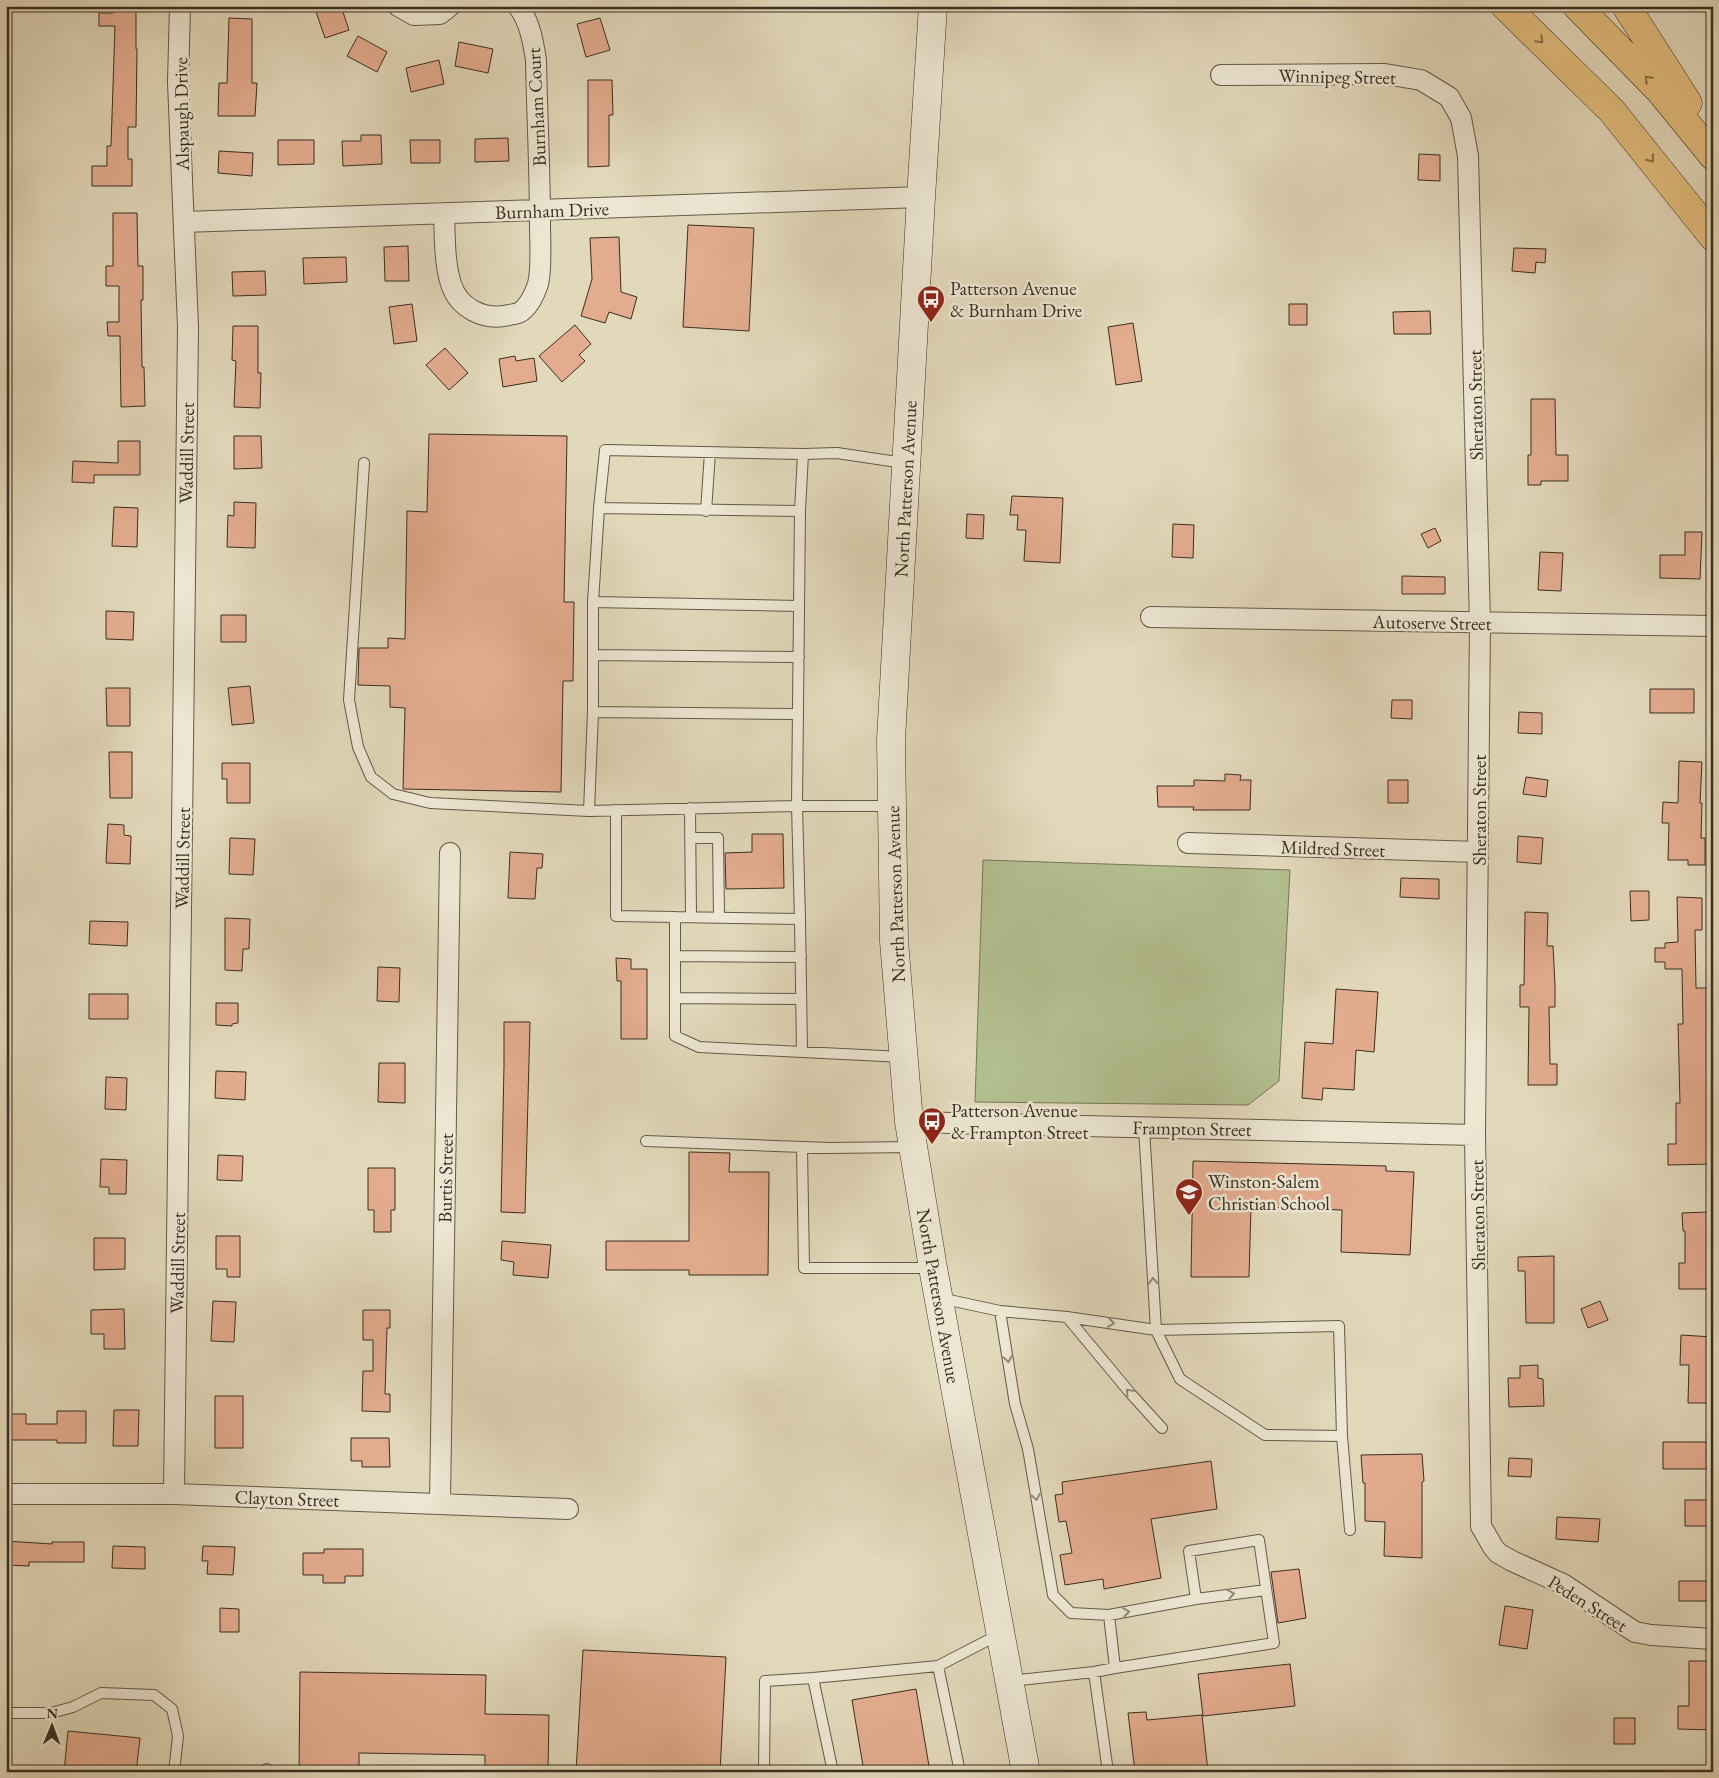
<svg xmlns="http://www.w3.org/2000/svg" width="1719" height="1778" font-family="'EB Garamond',serif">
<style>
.green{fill:#b3bf90;stroke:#777759}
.building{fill:#e3ac8f;stroke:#3b2f22}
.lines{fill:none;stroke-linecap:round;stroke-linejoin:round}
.service-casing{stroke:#655948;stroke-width:12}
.minor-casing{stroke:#655948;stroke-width:22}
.secondary-casing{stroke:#3b2f22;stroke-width:29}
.motorway-casing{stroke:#3b2f22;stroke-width:29}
.service{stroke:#ece6d2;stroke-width:10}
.minor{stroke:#ece6d2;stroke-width:20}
.secondary{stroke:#ece6d2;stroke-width:28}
.motorway{stroke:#e1bc7d;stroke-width:28}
.oneway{stroke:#866e4b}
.oneway2{stroke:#948a7a}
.labels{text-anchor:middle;stroke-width:5;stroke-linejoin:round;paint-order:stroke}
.street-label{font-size:19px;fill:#3b2f22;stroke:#ece6d2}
.poi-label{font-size:19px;fill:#3b2f22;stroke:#ece6d2;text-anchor:start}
</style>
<rect width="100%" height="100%" fill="#e2d8ba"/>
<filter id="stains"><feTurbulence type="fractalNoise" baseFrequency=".004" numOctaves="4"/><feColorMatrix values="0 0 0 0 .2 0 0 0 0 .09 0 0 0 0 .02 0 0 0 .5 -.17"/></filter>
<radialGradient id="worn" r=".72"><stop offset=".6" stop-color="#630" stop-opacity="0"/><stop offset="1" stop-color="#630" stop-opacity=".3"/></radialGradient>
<path class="green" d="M983,860L1290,870L1279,1081L1248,1105L975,1102Z"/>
<path class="building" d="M113,6H136V49H137L136,127H128V159H132V186H92V166H107V146H111L115,26H99V13H113Z
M314,6H341L349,30L325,38Z
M229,18L252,19V83H257L255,116H218L219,83H227Z
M600,18L610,50L586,57L577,24Z
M358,36L387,52L377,72L347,56Z
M459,42L493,49L488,73L455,66Z
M439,60L444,84L411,92L406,68Z
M588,80H612L613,115H609V166L588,167Z
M361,135H381L382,164L343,166L342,141H361Z
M508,138L509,161L475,162V139Z
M278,140H314V164L278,165Z
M410,140H440V163H411Z
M219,151L253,153L252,176L218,173Z
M1419,154L1440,155V181L1418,180Z
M113,213H137L138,266H143V300H141L142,367H144L145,406L121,407L120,336H108L107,322H119V286H106V266H113Z
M688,225L754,228L749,331L683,327Z
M619,237L621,292L637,297L631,319L609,312L605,323L581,316L592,279L590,238Z
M408,246L409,281H385L384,247Z
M1514,248L1546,249L1545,263L1536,262L1535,273L1512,271Z
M346,257L347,282L304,284L303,258Z
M265,271L266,295L233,296L232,272Z
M412,304L417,341L394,344L389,307Z
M1289,304H1307V325H1289Z
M1430,311L1431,334H1394L1393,312Z
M1133,323L1142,381L1116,385L1108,327Z
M575,325L591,344L579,355L585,361L562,382L539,356Z
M233,326H258V373H261L260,408L234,407L236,361L232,360Z
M445,348L468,373L449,390L426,365Z
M515,356L516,361L534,358L537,381L503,387L499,359Z
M1531,399H1555L1556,455H1568V481H1541V485H1528V455H1531Z
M429,434L567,436L564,602H574L573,681H563L561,792L403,789L405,708L390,707V686L358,685L359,648H388V638L405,639L407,511L427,512Z
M234,436H261L262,468L234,469Z
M118,441H140V475H94V483L72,482L73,461L118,463Z
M1012,496L1063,498L1060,563L1024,561L1026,530H1017L1018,515H1010Z
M234,502L256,503L255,548L227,547L228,515L234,516Z
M114,507L138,508L137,547L112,546Z
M967,514L984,515L983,539L966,538Z
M1173,524L1194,525L1193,558L1172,557Z
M1435,528L1441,541L1428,548L1421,534Z
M1685,532H1702L1700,579L1660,578V555H1685Z
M1540,552L1563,553L1561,591L1538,590Z
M1402,576L1445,577V594H1402Z
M106,611L134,612L133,640L106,639Z
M221,615H246V642H221Z
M250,686L254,723L232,725L228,688Z
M106,688H130V726H107Z
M1650,689H1694V713H1650Z
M1392,700H1412V719L1391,718Z
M1519,712L1542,713V734L1518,733Z
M109,752H132V798H110Z
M1679,761L1702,762L1700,803H1702L1701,838H1705V865H1688V860H1668L1669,823H1662L1663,802L1678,803Z
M222,763H250V803H227V779H222Z
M1225,774L1241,775L1240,780H1251L1250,810H1193L1194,807H1158L1157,786H1194V780L1225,781Z
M1526,777L1548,780L1546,797L1523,794Z
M1388,780H1408V803H1388Z
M108,824L124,825V835L131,836L130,864L106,863Z
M752,834H783L784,888L726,889L725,853L752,852Z
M1518,836L1543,838L1541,864L1517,862Z
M230,838L255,839L253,875L229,874Z
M510,852L543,854L542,868H537L535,899L508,898Z
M1401,878L1439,879V899L1400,897Z
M1630,891H1649V920L1631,921Z
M1677,897L1702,898V930H1695L1696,988H1713V1164L1668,1165V1144H1676V1103H1680L1678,1024H1683L1682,969H1665V962H1655V948H1665V943L1678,942Z
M1525,912L1548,913L1547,946H1553L1555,985V1007H1549L1550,1064H1557V1085H1528L1529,1007H1520V985H1524Z
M225,918L250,919L249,949H243L242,971L225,970Z
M90,921L128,922L127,946L89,944Z
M616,958L631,959V969H647V1039H621V981H617Z
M378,967L400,968L399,1002L377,1001Z
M1336,989L1378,992L1374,1052L1356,1050L1354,1090L1323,1088L1322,1100L1302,1098L1305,1042L1333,1044Z
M89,994H128V1019H89Z
M216,1003H238V1023L232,1024V1026L216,1025Z
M504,1022H530L525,1213L501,1212L504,1065Z
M379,1063H405V1103L378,1102Z
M216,1071L246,1072L245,1100L215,1098Z
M106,1077L127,1078L126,1110L105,1109Z
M689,1152L730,1153L729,1172H769L768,1275H689V1270H606V1241H689Z
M218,1155L243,1156L242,1181L217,1180Z
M101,1159L127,1160L126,1194H109V1187H100Z
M1193,1161L1386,1166V1171L1414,1172L1410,1255L1341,1252L1342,1210L1251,1207L1249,1277H1191Z
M368,1168H395V1210H391V1232H374V1210H368Z
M1708,1212L1709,1263L1713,1264V1289H1679V1263H1685V1231H1683L1682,1213Z
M216,1236H240V1277H227V1269H216Z
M94,1238H125V1269L94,1270Z
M502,1241L551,1245L548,1278L513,1275L514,1262L501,1260Z
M1554,1256V1323H1526L1525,1271H1518V1257Z
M213,1301L236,1302L234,1342L211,1341Z
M1600,1301L1608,1320L1588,1328L1581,1309Z
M124,1309L125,1349H104V1334H91V1310Z
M363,1310H390V1328H387L385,1394H390V1412L362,1411L363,1371H373V1340H363Z
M1681,1335L1713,1337V1403H1688L1689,1365H1680Z
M1538,1365V1378L1543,1379L1544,1406L1509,1407L1508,1378H1520V1366Z
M215,1396H243V1448H215Z
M114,1410H139L138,1446H113Z
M57,1411H86V1443H57V1440H6V1414H26V1424H57Z
M351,1438H389L390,1467H362V1461H351Z
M1663,1442H1707V1469H1663Z
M1422,1454L1424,1481L1422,1482V1558L1384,1556L1385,1522L1365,1521V1483H1363L1361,1455Z
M1509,1458L1532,1459L1531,1477L1508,1476Z
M1211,1461L1217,1509L1151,1519L1161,1578L1104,1589L1103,1579L1065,1585L1060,1555L1072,1553L1066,1521L1059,1522L1055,1495L1063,1494L1062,1482Z
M1685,1500H1713V1526H1685Z
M1557,1517L1600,1519L1598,1542L1556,1539Z
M6,1541L52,1544V1542H84V1562H29V1566L6,1565Z
M113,1546L145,1547V1569L112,1568Z
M203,1546L235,1547L233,1575L207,1574L208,1561H202Z
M324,1549H363V1576H345V1583H323V1575H303V1553H324Z
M1299,1569L1306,1618L1278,1623L1271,1572Z
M1679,1581H1713V1601H1679Z
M1505,1606L1533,1610L1527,1649L1499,1645Z
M220,1608L239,1609V1632H220Z
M583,1650L726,1657L720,1772H576Z
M1689,1661H1713V1730L1678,1729V1706H1689Z
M1290,1664L1295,1706L1203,1716L1198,1674Z
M300,1672L486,1675L485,1714L549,1715L548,1772H485V1755L359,1753V1772H299Z
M916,1689L930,1772H864L852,1700Z
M1146,1712L1147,1720L1202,1715L1208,1772H1135L1128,1713Z
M1614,1718H1635V1744H1614Z
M68,1731L140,1738L136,1772H64Z"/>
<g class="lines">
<g class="service-casing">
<path id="service" d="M364,463L349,700L358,747L371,777L393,794L430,803L589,811L797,806L800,511L803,454L837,453L904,463
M599,508L800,511
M706,511L710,453
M593,602L799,606
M593,655L799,657
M593,712L798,714
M892,806H797L800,919L675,917V1036L699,1047L903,1057
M690,808L691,917
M616,810V916L675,917
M589,811L593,712V602L599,508L605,450L803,454
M690,838H718L719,917
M800,919L802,1052
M675,956L801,957
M675,998L801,999
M646,1141L830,1148L912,1147
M802,1147L804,1268H932
M940,1298L1000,1311L1067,1317L1156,1330L1144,1127
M1000,1311L1015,1404L1028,1449L1053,1595L1071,1613L1109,1615L1196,1599L1266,1590
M1067,1317L1131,1394L1162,1428
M1339,1326L1342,1436L1265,1435L1180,1379L1156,1330Z
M1342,1436L1350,1530
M1109,1615L1115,1668L1274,1643L1259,1540L1189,1551L1196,1599
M938,1666L960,1772
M1094,1672L1108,1772
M1010,1681L1094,1672L1115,1668
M6,1713H51L73,1707L101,1693L154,1695L172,1709L178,1736L174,1772
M262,1772L267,1769
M764,1772L765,1681L813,1678
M833,1772L813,1678L938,1666L998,1635"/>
</g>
<g class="minor-casing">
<path id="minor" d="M398,6L414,15L440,14L450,6
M1221,75L1385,74L1421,80L1449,97L1461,118L1468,156L1480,623L1475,1135L1481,1526L1493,1547L1498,1553L1512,1561L1563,1584L1635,1632L1651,1635L1713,1639
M444,213C445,236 444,262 451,284C459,309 485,321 509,315C514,314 519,314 523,310C530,304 535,293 538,284C542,269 540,240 540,224C540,169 537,115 536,60C533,41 530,22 518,6
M184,222L921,197
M1151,617L1713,626
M1188,843L1478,852
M909,1122L1475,1135
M6,1494H174L568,1509
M174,1494L188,327L178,82L180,6
M440,1503L450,853"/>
</g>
<g class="secondary-casing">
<path id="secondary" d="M933,6L921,197L891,740L894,941L909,1122L933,1268L1026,1772"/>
</g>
<g class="motorway-casing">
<path id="motorway" d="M1505,6L1612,111L1713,237
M1577,6L1660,91L1713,156
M1626,6L1688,103"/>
</g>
<use href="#service" class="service"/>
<use href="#minor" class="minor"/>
<use href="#secondary" class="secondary"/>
<use href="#motorway" class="motorway"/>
</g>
<defs><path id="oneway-chevron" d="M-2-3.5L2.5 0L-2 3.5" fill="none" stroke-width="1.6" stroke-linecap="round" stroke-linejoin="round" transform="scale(1.25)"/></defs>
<g class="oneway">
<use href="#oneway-chevron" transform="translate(1540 40) rotate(45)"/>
<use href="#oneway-chevron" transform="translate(1648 79) rotate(-135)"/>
<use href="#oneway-chevron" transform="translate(1651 159) rotate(51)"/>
</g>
<g class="oneway2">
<use href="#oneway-chevron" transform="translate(1153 1281) rotate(-93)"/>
<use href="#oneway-chevron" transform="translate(1111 1323) rotate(8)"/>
<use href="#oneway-chevron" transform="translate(1008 1359) rotate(81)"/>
<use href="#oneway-chevron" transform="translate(1129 1392) rotate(-131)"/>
<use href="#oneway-chevron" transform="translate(1036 1497) rotate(80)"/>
<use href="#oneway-chevron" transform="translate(1231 1594) rotate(-8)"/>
<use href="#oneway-chevron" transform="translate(1126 1612) rotate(-10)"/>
</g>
<defs>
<g id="bus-pin" transform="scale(1.4375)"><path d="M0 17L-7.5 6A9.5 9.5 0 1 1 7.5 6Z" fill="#8f2418" stroke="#ece6d2"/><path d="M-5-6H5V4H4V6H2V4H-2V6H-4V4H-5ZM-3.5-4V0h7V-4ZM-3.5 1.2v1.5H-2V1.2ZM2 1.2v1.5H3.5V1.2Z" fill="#fff"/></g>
<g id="school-pin" transform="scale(1.4375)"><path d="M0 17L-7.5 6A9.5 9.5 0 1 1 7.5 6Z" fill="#8f2418" stroke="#ece6d2"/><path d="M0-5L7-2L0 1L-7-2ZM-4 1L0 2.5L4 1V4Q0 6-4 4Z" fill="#fff"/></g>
</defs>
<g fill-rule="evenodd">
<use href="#bus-pin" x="931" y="299"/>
<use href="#bus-pin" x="932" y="1121"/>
<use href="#school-pin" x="1189" y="1192"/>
</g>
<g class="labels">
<g class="street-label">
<text transform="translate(1337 76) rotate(1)" y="7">Winnipeg Street</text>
<text transform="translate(536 107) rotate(-93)" y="7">Burnham Court</text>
<text transform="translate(181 114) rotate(-91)" y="7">Alspaugh Drive</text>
<text transform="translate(552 210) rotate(-2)" y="7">Burnham Drive</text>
<text transform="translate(1475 405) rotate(-91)" y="7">Sheraton Street</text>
<text transform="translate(186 453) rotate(-89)" y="7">Waddill Street</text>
<text transform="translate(905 489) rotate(-87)" y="7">North Patterson Avenue</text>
<text transform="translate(1432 622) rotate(1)" y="7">Autoserve Street</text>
<text transform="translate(1479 810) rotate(-90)" y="7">Sheraton Street</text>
<text transform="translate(1333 848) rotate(2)" y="7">Mildred Street</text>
<text transform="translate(182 858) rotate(-89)" y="7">Waddill Street</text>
<text transform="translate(895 894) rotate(-92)" y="7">North Patterson Avenue</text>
<text transform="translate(1192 1128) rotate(1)" y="7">Frampton Street</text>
<text transform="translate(445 1178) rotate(-89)" y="7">Burtis Street</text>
<text transform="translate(1477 1215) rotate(-91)" y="7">Sheraton Street</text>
<text transform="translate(177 1263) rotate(-89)" y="7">Waddill Street</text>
<text transform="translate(939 1296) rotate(80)" y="7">North Patterson Avenue</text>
<text transform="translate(287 1498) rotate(2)" y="7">Clayton Street</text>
<text transform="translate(1588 1603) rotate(32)" y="7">Peden Street</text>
</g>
<g class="poi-label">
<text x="950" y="295">Patterson Avenue<tspan x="950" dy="22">&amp; Burnham Drive</tspan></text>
<text x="951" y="1117">Patterson Avenue<tspan x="951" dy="22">&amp; Frampton Street</tspan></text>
<text x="1208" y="1188">Winston-Salem<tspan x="1208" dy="22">Christian School</tspan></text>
</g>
</g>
<rect width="1719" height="1778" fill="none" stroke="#e2d8ba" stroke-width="25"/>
<rect x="8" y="8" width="1704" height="1763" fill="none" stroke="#3b2f22" stroke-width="2.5"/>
<rect x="12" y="12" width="1694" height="1753" fill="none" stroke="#3b2f22"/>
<g transform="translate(52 1726) rotate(1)" stroke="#ece6d2" stroke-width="4" paint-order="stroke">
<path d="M0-4L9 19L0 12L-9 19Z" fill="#3b2f22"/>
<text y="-8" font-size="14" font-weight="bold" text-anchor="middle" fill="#3b2f22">N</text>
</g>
<rect width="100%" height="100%" filter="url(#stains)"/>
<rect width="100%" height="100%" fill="url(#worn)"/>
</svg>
